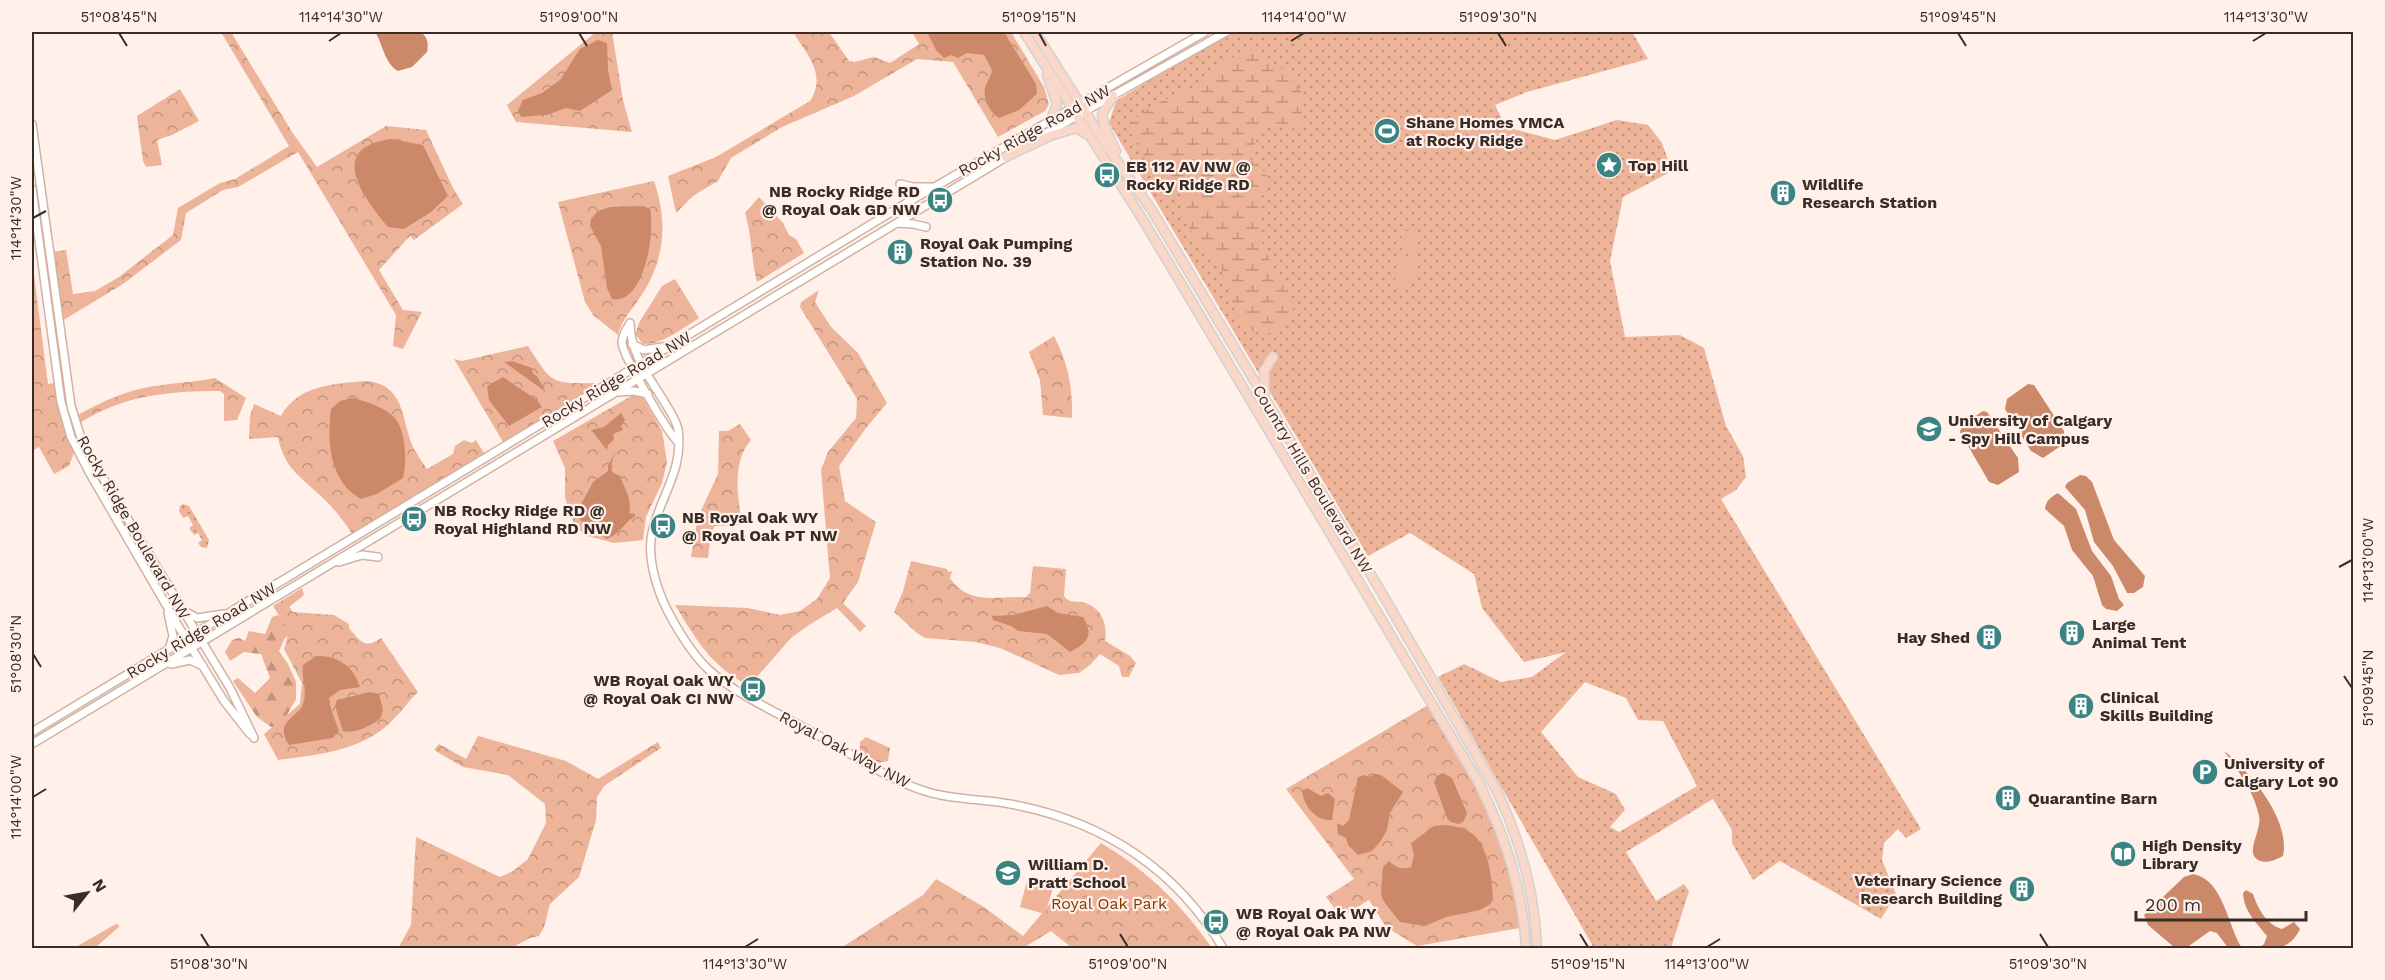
<svg xmlns="http://www.w3.org/2000/svg" width="2385" height="980" viewBox="0 0 2385 980" font-family="'Work Sans',sans-serif">
<style>
.grass{fill:url(#grass-dots);fill-rule:evenodd}
.forest{fill:url(#forest-firs)}
.wetland{fill:url(#wetland-marsh)}
.park{fill:url(#park-crowns)}
.pitch{fill:#edb49a}
.water{fill:#cb896a}
.lines{fill:none;stroke-linecap:round;stroke-linejoin:round}
.minor-casing{stroke:#d3b1a2;stroke-width:10}
.major-casing{stroke:#d3d1cf;stroke-width:11}
.minor{stroke:#fff;stroke-width:7}
.major{stroke:#f9d8c9;stroke-width:8}
.ticks{fill:none;stroke:#392c26;stroke-width:2}
.labels{text-anchor:middle;stroke-width:4.5;stroke-linejoin:round;paint-order:stroke}
.poi-label{font-size:16px;font-weight:bold;fill:#392c26;stroke:#fff0ea;text-anchor:start}
.street-label{font-size:16px;fill:#392c26;stroke:#fff0ea}
.park-label{font-size:16px;fill:#863703;stroke:#fff0ea}
.neatline{fill:none;stroke:#392c26;stroke-width:2}
.ticks-label{font-size:15px;text-anchor:middle;fill:#392c26}
</style>
<defs>
<pattern id="grass-dots" width="8" height="8" patternUnits="userSpaceOnUse" patternTransform="scale(1.5)"><rect width="8" height="8" fill="#edb49a"/><path d="M2 2h.1M6 6h.1" fill="none" stroke="#c1937d" stroke-width="1.8" stroke-linecap="round"/></pattern>
<pattern id="forest-firs" width="22" height="20" patternUnits="userSpaceOnUse" patternTransform="scale(1.5)"><rect width="22" height="20" fill="#edb49a"/><path d="M5 1l3.5 6h-7zM16 11l3.5 6h-7z" fill="#c1937d"/></pattern>
<pattern id="wetland-marsh" width="20" height="14" patternUnits="userSpaceOnUse" patternTransform="scale(1.5)"><rect width="20" height="14" fill="#edb49a"/><path d="M1 5h8M5 5V1M11 12h8M15 12V8" fill="none" stroke="#c1937d"/></pattern>
<pattern id="park-crowns" width="20" height="18" patternUnits="userSpaceOnUse" patternTransform="scale(1.5)"><rect width="20" height="18" fill="#edb49a"/><path d="M2 6a3 3 0 1 1 6 0M12 15a3 3 0 1 1 6 0" fill="none" stroke="#c1937d"/></pattern>
</defs>
<rect width="100%" height="100%" fill="#fff0ea"/>
<path class="grass" d="M1228 32H1632L1648 59 1527 92 1495 105 1506 127 1555 140 1617 120 1648 125 1662 143 1672 171 1623 197 1610 261 1625 337 1680 335 1704 348 1726 426 1743 456 1746 477 1736 490 1721 499 1921 829 1906 838 1898 829 1884 843 1882 860 1896 894 1881 919 1780 861 1753 880 1732 843V830L1713 799 1626 852 1656 901 1684 884 1689 891 1671 948H1594L1438 677 1464 664 1501 682 1532 677 1566 652 1524 662 1482 608 1474 574 1410 533 1368 556 1109 123 1116 101ZM1585 682 1626 698 1638 720 1663 721 1697 786 1619 832 1610 827 1625 810 1616 794 1578 777 1541 732Z
M183 504 189 506 209 540 207 548 201 547 198 543 202 540 198 533 194 535 189 528 193 525 188 516 183 518 179 511 180 506Z"/>
<path class="forest" d="M278 615 298 630 285 638 279 651 288 664 296 682V699L280 727 274 729 257 717 233 681 238 678 255 693 270 678 261 654 244 652 230 661 225 652 232 640 239 638 245 641 249 631 265 634 272 617Z"/>
<path class="wetland" d="M1251 50C1266 56 1297 77 1302 94 1304 103 1301 113 1301 123 1293 134 1285 125 1275 125 1261 125 1252 147 1250 158 1254 166 1265 169 1268 178 1271 191 1256 207 1258 223 1260 239 1268 258 1276 272 1283 285 1292 293 1293 309 1289 320 1283 328 1272 332 1239 344 1229 289 1221 268 1218 262 1210 256 1205 251 1198 243 1189 230 1185 220 1180 210 1184 190 1184 179L1160 177 1139 149 1130 131C1132 124 1133 119 1139 115 1154 102 1175 97 1193 87 1212 77 1228 53 1251 50Z"/>
<path class="park" d="M221 32H231L292 132 317 167 386 126 426 130 453 188 463 204 414 240 410 236 379 270 403 310 422 312 403 349 393 346 396 315 298 152 238 187 223 190 186 213 181 240 123 284 62 321 52 252 66 250 73 294 95 291 119 277 173 235 178 208 220 183 235 179 289 146Z
M596 32H612L623 100 632 132 516 122 507 105Z
M793 32H829L849 61 854 62 874 57 890 63 919 44 912 32H1011L1044 87 1049 104 1045 111 998 137 953 62 917 59 854 96 782 127 731 158 718 181 694 195 676 213 668 176 716 157 810 101C827 74 807 55 793 32Z
M180 89 199 121 172 135 157 140 162 165 146 167 143 161 137 116Z
M654 181C668 222 665 260 641 296 632 310 622 319 618 335L593 315 585 302 558 202Z
M759 197 783 223 789 235 796 239 804 253 757 282C751 259 752 236 745 213Z
M32 259 48 384 55 383 60 412 74 453 69 466 54 474 39 447 32 451Z
M675 279 699 318C683 328 662 345 643 344L635 334 640 321 662 286Z
M819 290 815 302 831 327 858 353 887 403 866 428 839 466 845 501 876 522 858 582 843 603 866 626 860 632 837 608 809 625 791 638 749 686C711 666 697 641 675 605L748 608 780 615 800 611 817 599 830 578 821 470 828 452 856 418 857 399 800 307 801 302Z
M1054 336C1068 363 1073 388 1072 418L1043 415 1040 380 1029 352Z
M528 346C551 382 550 384 594 383L596 387 503 442 454 359 462 361Z
M215 378 246 398 237 420 224 421V394L220 391C170 391 123 395 80 423L78 415C104 400 132 388 163 385 180 382 197 382 215 378Z
M367 381C406 385 401 421 414 449 418 456 423 463 427 469L453 454 455 446 464 440 472 443 476 440 484 453 352 534C345 522 335 510 325 500 304 479 284 470 278 437L249 439 250 416 254 404 281 416C299 384 334 384 367 381Z
M633 395 642 396 662 431 667 462 662 483 646 517 643 540 614 543 584 535 574 523 568 510 565 496V468L553 441Z
M740 424 751 440C731 463 738 497 742 525L715 526 711 532 708 558 691 557 698 517 718 474 719 431H728Z
M911 561 947 569 948 572 952 571 950 578C969 606 997 596 1026 597L1030 593 1033 566 1066 569 1064 596C1069 603 1074 601 1082 602 1101 606 1108 624 1105 641L1130 656 1136 663 1129 677H1122L1119 666 1100 654 1090 665 1079 673 1059 675 1000 648 976 642 925 638 917 633 894 612 903 591Z
M302 588 304 595 289 607 293 612 334 615 349 624V628C360 641 365 650 381 638L418 692C406 704 397 718 383 729 353 752 315 755 278 760L264 734 300 704 302 683 284 649 289 631 273 606Z
M1428 705C1448 738 1470 770 1486 805 1504 844 1514 885 1520 928L1417 946 1386 927 1369 900 1341 917 1326 897 1354 879 1286 789Z
M478 736 566 761 598 779 658 742 661 748 604 786 597 797 596 820 579 877 550 904 544 927 539 936 530 938 511 948H398L411 925 416 837 500 877 513 871 528 859 546 823 545 804 508 775 463 767 434 750 439 744 466 759Z
M866 737 890 748 888 761 878 763 860 752V742Z
M1101 843C1148 871 1181 904 1212 948H1072L1051 931 1023 948H841L923 895 936 879 984 907 1023 936Z
M116 924 120 926 95 948H74Z"/>
<path class="pitch" d="M1401 231H1415L1416 253 1404 254 1405 256 1415 255 1418 269 1409 282 1395 289 1392 287 1399 269V254L1402 253Z
M1096 852H1104L1128 870C1136 911 1079 917 1078 875Z
M1027 881 1053 888 1045 914 1020 907Z"/>
<path class="water" d="M375 32H420C427 36 429 43 427 52L412 67 398 71C384 63 383 44 375 32Z
M927 32H1004L1036 84 1037 94 1019 110 999 118C990 112 983 100 985 88 987 81 991 77 992 70L984 55 967 53 958 58 951 55 944 58 936 50Z
M598 40 607 43 608 70 612 90 580 111 566 108 547 115 521 117 518 110 523 100 542 93 560 80 580 49Z
M391 139 423 145 448 196 431 212 404 229 388 227C363 197 326 148 391 139Z
M643 206 650 209C655 232 645 305 612 299L607 288 601 246 590 226 591 219 598 211 610 207Z
M512 361 532 368 533 374 537 376 546 392 504 362Z
M503 377 537 400 542 407 509 426 489 400 487 386Z
M2028 384 2034 385 2064 431 2065 443 2043 458 2031 451 2005 409 2007 399Z
M353 398C367 402 385 407 395 418 406 431 407 462 403 478L377 494 361 499C329 481 327 442 331 409L340 401Z
M1983 411 1987 412 2018 458 2019 472 1998 485 1989 482 1960 432 1962 425Z
M621 413 625 420 621 426 623 430 613 434 614 439 608 445 607 450 591 430 604 427Z
M615 452 611 465 612 472 620 476C624 487 633 501 629 513L635 514V516C624 523 620 534 607 539L577 517 576 514 593 482 608 471V466Z
M2080 475 2086 476 2092 482 2114 540 2145 576 2143 587 2134 593H2127L2113 566 2094 542 2085 510 2065 487 2067 483Z
M2058 493 2076 509 2092 551 2111 576 2119 599 2124 605 2117 611 2106 609 2102 605 2093 576 2072 550 2064 526 2045 509C2046 500 2051 497 2058 493Z
M1047 606 1058 613 1083 617C1094 635 1088 643 1070 652L1047 634 1018 631 1011 626 993 620 992 616 1013 615Z
M316 656C337 655 354 666 360 687L340 690 329 698 331 709 339 731 332 738 289 745C273 721 298 718 303 704 308 690 301 679 303 665Z
M370 692 379 694 383 710 380 719C370 726 355 734 343 731L335 706 337 700Z
M2224 751C2251 772 2291 821 2283 856 2274 861 2261 866 2254 856 2249 847 2262 827 2259 816 2254 791 2238 771 2224 751Z
M1443 773 1452 778 1467 813 1464 821 1459 824 1451 822 1447 818 1434 782 1437 776Z
M1376 774 1381 775 1403 792 1390 813 1387 830 1380 842 1372 851 1358 855 1348 845 1346 838 1338 834 1337 823 1343 826 1349 820 1358 777 1365 775 1369 777Z
M1307 788 1321 796 1328 793 1335 799 1332 820C1316 821 1304 807 1302 791Z
M1445 825C1452 826 1461 827 1468 831 1489 842 1492 879 1493 900L1489 905 1480 910 1446 917 1425 926 1400 922C1378 893 1380 904 1383 867L1389 861C1397 868 1401 870 1411 867L1414 855 1411 843 1434 826Z
M2193 874C2224 880 2227 925 2242 948H2228L2217 933 2210 931 2186 948H2175L2148 925 2144 915 2184 877Z
M2246 890 2253 894C2258 909 2266 924 2282 929L2294 922 2300 929C2291 948 2278 949 2259 948L2264 944 2267 936C2256 922 2244 912 2243 893Z"/>
<g class="lines">
<defs>
<path id="minor" d="M32 124 71 406 82 441 97 468 230 688 254 738
M1025 145 1226 32
M900 184 913 187H931
M32 189 61 402 71 437 89 472 180 629 224 701 250 734
M897 223 913 224 926 227
M630 323C630 354 650 378 665 403 670 411 676 420 678 429 684 471 660 496 652 533 648 552 653 574 659 591 667 614 691 654 709 670 737 696 789 718 823 738 857 757 890 781 928 792 954 800 984 799 1010 804 1102 821 1175 868 1223 948
M629 325C625 331 622 336 622 343 623 356 667 431 677 441
M632 344 644 350 668 346
M619 392 634 391 648 394
M339 562 362 555 378 557
M184 611 197 618 224 614
M168 613 173 636 169 649
M171 664 190 660 203 666
M32 732 903 205 1205 32
M32 744 1008 156"/>
<path id="major" d="M1024 32 1143 220 1479 783C1505 836 1523 889 1526 948
M1035 32 1110 151 1151 209 1380 590 1497 791C1521 842 1535 892 1537 948
M1047 75 1057 104 1051 119
M1113 96 1102 114 1105 128 1116 151
M1006 157 1050 136 1076 128 1088 135
M1265 394 1264 371 1273 357"/>
</defs>
<use href="#minor" class="minor-casing"/>
<use href="#major" class="major-casing"/>
<use href="#minor" class="minor"/>
<use href="#major" class="major"/>
</g>
<path class="ticks" d="M119 33 127 46M579 33 587 46M1039 33 1046 46M1498 33 1506 46M1958 33 1966 46M329 41 341 33M1291 41 1304 33M2253 41 2266 33M33 218 46 211M2339 567 2352 560M33 654 41 667M2344 676 2352 688M33 797 46 789M201 934 209 947M1120 934 1128 947M1580 934 1588 947M2040 934 2048 947M745 947 758 939M1707 947 1720 939"/>
<defs>
<symbol id="stadium-disc" viewBox="-11 -11 22 22"><circle r="9.5" fill="#3b8484" stroke="#fff0ea"/><path d="M0-5a6.5 5 0 1 0 0 10a6.5 5 0 1 0 0-10ZM-3.5-1.8h7v3.6h-7Z" fill="#fff"/></symbol>
<symbol id="sight-disc" viewBox="-11 -11 22 22"><circle r="9.5" fill="#3b8484" stroke="#fff0ea"/><path d="M0-6L1.8-2.2L6-1.7L2.9 1.2L3.7 5.4L0 3.3L-3.7 5.4L-2.9 1.2L-6-1.7L-1.8-2.2Z" fill="#fff"/></symbol>
<symbol id="bus-disc" viewBox="-11 -11 22 22"><circle r="9.5" fill="#3b8484" stroke="#fff0ea"/><path d="M-5-6H5V4H4V6H2V4H-2V6H-4V4H-5ZM-3.5-4V0h7V-4ZM-3.5 1.2v1.5H-2V1.2ZM2 1.2v1.5H3.5V1.2Z" fill="#fff"/></symbol>
<symbol id="building-disc" viewBox="-11 -11 22 22"><circle r="9.5" fill="#3b8484" stroke="#fff0ea"/><path d="M-4-6H4V6H1V3H-1V6H-4ZM-2.5-4.3h1.7v1.8h-1.7ZM.8-4.3h1.7v1.8H.8ZM-2.5-1h1.7V.8h-1.7ZM.8-1h1.7V.8H.8Z" fill="#fff"/></symbol>
<symbol id="university-disc" viewBox="-11 -11 22 22"><circle r="9.5" fill="#3b8484" stroke="#fff0ea"/><path d="M0-5L7-2L0 1L-7-2ZM-4 1L0 2.5L4 1V4Q0 6-4 4Z" fill="#fff"/></symbol>
<symbol id="parking-disc" viewBox="-11 -11 22 22"><circle r="9.5" fill="#3b8484" stroke="#fff0ea"/><path d="M-3.5-5.5H1a3.5 3.5 0 0 1 0 7H-1V5.5H-3.5ZM-1-3.4V-.6H.8a1.4 1.4 0 0 0 0-2.8Z" fill="#fff"/></symbol>
<symbol id="library-disc" viewBox="-11 -11 22 22"><circle r="9.5" fill="#3b8484" stroke="#fff0ea"/><path d="M-6-4Q-3-5.5-.7-3.5V5Q-3 3-6 4ZM6-4Q3-5.5 .7-3.5V5Q3 3 6 4Z" fill="#fff"/></symbol>
<symbol id="school-disc" viewBox="-11 -11 22 22"><circle r="9.5" fill="#3b8484" stroke="#fff0ea"/><path d="M0-5L7-2L0 1L-7-2ZM-4 1L0 2.5L4 1V4Q0 6-4 4Z" fill="#fff"/></symbol>
</defs>
<g fill-rule="evenodd">
<use href="#stadium-disc" x="1372" y="116" width="30" height="30"/>
<use href="#sight-disc" x="1594" y="150" width="30" height="30"/>
<use href="#bus-disc" x="1092" y="160" width="30" height="30"/>
<use href="#building-disc" x="1768" y="178" width="30" height="30"/>
<use href="#bus-disc" x="925" y="185" width="30" height="30"/>
<use href="#building-disc" x="885" y="237" width="30" height="30"/>
<use href="#university-disc" x="1914" y="414" width="30" height="30"/>
<use href="#bus-disc" x="399" y="504" width="30" height="30"/>
<use href="#bus-disc" x="648" y="511" width="30" height="30"/>
<use href="#building-disc" x="2057" y="618" width="30" height="30"/>
<use href="#building-disc" x="1974" y="622" width="30" height="30"/>
<use href="#bus-disc" x="738" y="674" width="30" height="30"/>
<use href="#building-disc" x="2066" y="691" width="30" height="30"/>
<use href="#parking-disc" x="2190" y="757" width="30" height="30"/>
<use href="#building-disc" x="1993" y="783" width="30" height="30"/>
<use href="#library-disc" x="2108" y="839" width="30" height="30"/>
<use href="#school-disc" x="993" y="858" width="30" height="30"/>
<use href="#building-disc" x="2007" y="874" width="30" height="30"/>
<use href="#bus-disc" x="1201" y="907" width="30" height="30"/>
</g>
<g class="labels">
<g class="poi-label">
<text x="1406" y="128">Shane Homes YMCA<tspan x="1406" dy="18">at Rocky Ridge</tspan></text>
<text x="1628" y="171">Top Hill</text>
<text x="1126" y="172">EB 112 AV NW @<tspan x="1126" dy="18">Rocky Ridge RD</tspan></text>
<text x="1802" y="190">Wildlife<tspan x="1802" dy="18">Research Station</tspan></text>
<text x="920" y="197" text-anchor="end">NB Rocky Ridge RD<tspan x="920" dy="18">@ Royal Oak GD NW</tspan></text>
<text x="920" y="249">Royal Oak Pumping<tspan x="920" dy="18">Station No. 39</tspan></text>
<text x="1948" y="426">University of Calgary<tspan x="1948" dy="18">- Spy Hill Campus</tspan></text>
<text x="434" y="516">NB Rocky Ridge RD @<tspan x="434" dy="18">Royal Highland RD NW</tspan></text>
<text x="682" y="523">NB Royal Oak WY<tspan x="682" dy="18">@ Royal Oak PT NW</tspan></text>
<text x="2092" y="630">Large<tspan x="2092" dy="18">Animal Tent</tspan></text>
<text x="1970" y="643" text-anchor="end">Hay Shed</text>
<text x="734" y="686" text-anchor="end">WB Royal Oak WY<tspan x="734" dy="18">@ Royal Oak CI NW</tspan></text>
<text x="2100" y="703">Clinical<tspan x="2100" dy="18">Skills Building</tspan></text>
<text x="2224" y="769">University of<tspan x="2224" dy="18">Calgary Lot 90</tspan></text>
<text x="2028" y="804">Quarantine Barn</text>
<text x="2142" y="851">High Density<tspan x="2142" dy="18">Library</tspan></text>
<text x="1028" y="870">William D.<tspan x="1028" dy="18">Pratt School</tspan></text>
<text x="2002" y="886" text-anchor="end">Veterinary Science<tspan x="2002" dy="18">Research Building</tspan></text>
<text x="1236" y="919">WB Royal Oak WY<tspan x="1236" dy="18">@ Royal Oak PA NW</tspan></text>
</g>
<g class="street-label">
<text transform="translate(1034 130) rotate(-29)" y="6">Rocky Ridge Road NW</text>
<text transform="translate(616 379) rotate(-31)" y="6">Rocky Ridge Road NW</text>
<text transform="translate(1313 479) rotate(59)" y="6">Country Hills Boulevard NW</text>
<text transform="translate(134 527) rotate(60)" y="6">Rocky Ridge Boulevard NW</text>
<text transform="translate(201 630) rotate(-31)" y="6">Rocky Ridge Road NW</text>
<text transform="translate(845 749) rotate(28)" y="6">Royal Oak Way NW</text>
</g>
<g class="park-label">
<text x="1109" y="909">Royal Oak Park</text>
</g>
</g>
<rect width="2385" height="980" fill="none" stroke="#fff0ea" stroke-width="66"/>
<g transform="translate(87 893) rotate(59)" stroke="#fff0ea" stroke-width="4.5" paint-order="stroke">
<path d="M0-4.5L10 22L0 15L-10 22Z" fill="#392c26"/>
<text y="-9" font-size="16" font-weight="bold" text-anchor="middle" fill="#392c26">N</text>
</g>
<path d="M2136 911v9h170v-9" fill="none" stroke="#392c26" stroke-width="3"/>
<text x="2145" y="911" font-size="18" fill="#392c26" stroke="#fff0ea" stroke-width="4.5" paint-order="stroke">200 m</text>
<rect x="33" y="33" width="2319" height="914" class="neatline"/>
<g class="ticks-label">
<text x="119" y="22">51°08'45"N</text>
<text x="341" y="22">114°14'30"W</text>
<text x="579" y="22">51°09'00"N</text>
<text x="1039" y="22">51°09'15"N</text>
<text x="1304" y="22">114°14'00"W</text>
<text x="1498" y="22">51°09'30"N</text>
<text x="1958" y="22">51°09'45"N</text>
<text x="2266" y="22">114°13'30"W</text>
<text transform="translate(16 218) rotate(-90)" y="5">114°14'30"W</text>
<text transform="translate(2368 560) rotate(-90)" y="5">114°13'00"W</text>
<text transform="translate(16 654) rotate(-90)" y="5">51°08'30"N</text>
<text transform="translate(2368 688) rotate(-90)" y="5">51°09'45"N</text>
<text transform="translate(16 797) rotate(-90)" y="5">114°14'00"W</text>
<text x="209" y="969">51°08'30"N</text>
<text x="745" y="969">114°13'30"W</text>
<text x="1128" y="969">51°09'00"N</text>
<text x="1588" y="969">51°09'15"N</text>
<text x="1707" y="969">114°13'00"W</text>
<text x="2048" y="969">51°09'30"N</text>
</g>
</svg>
